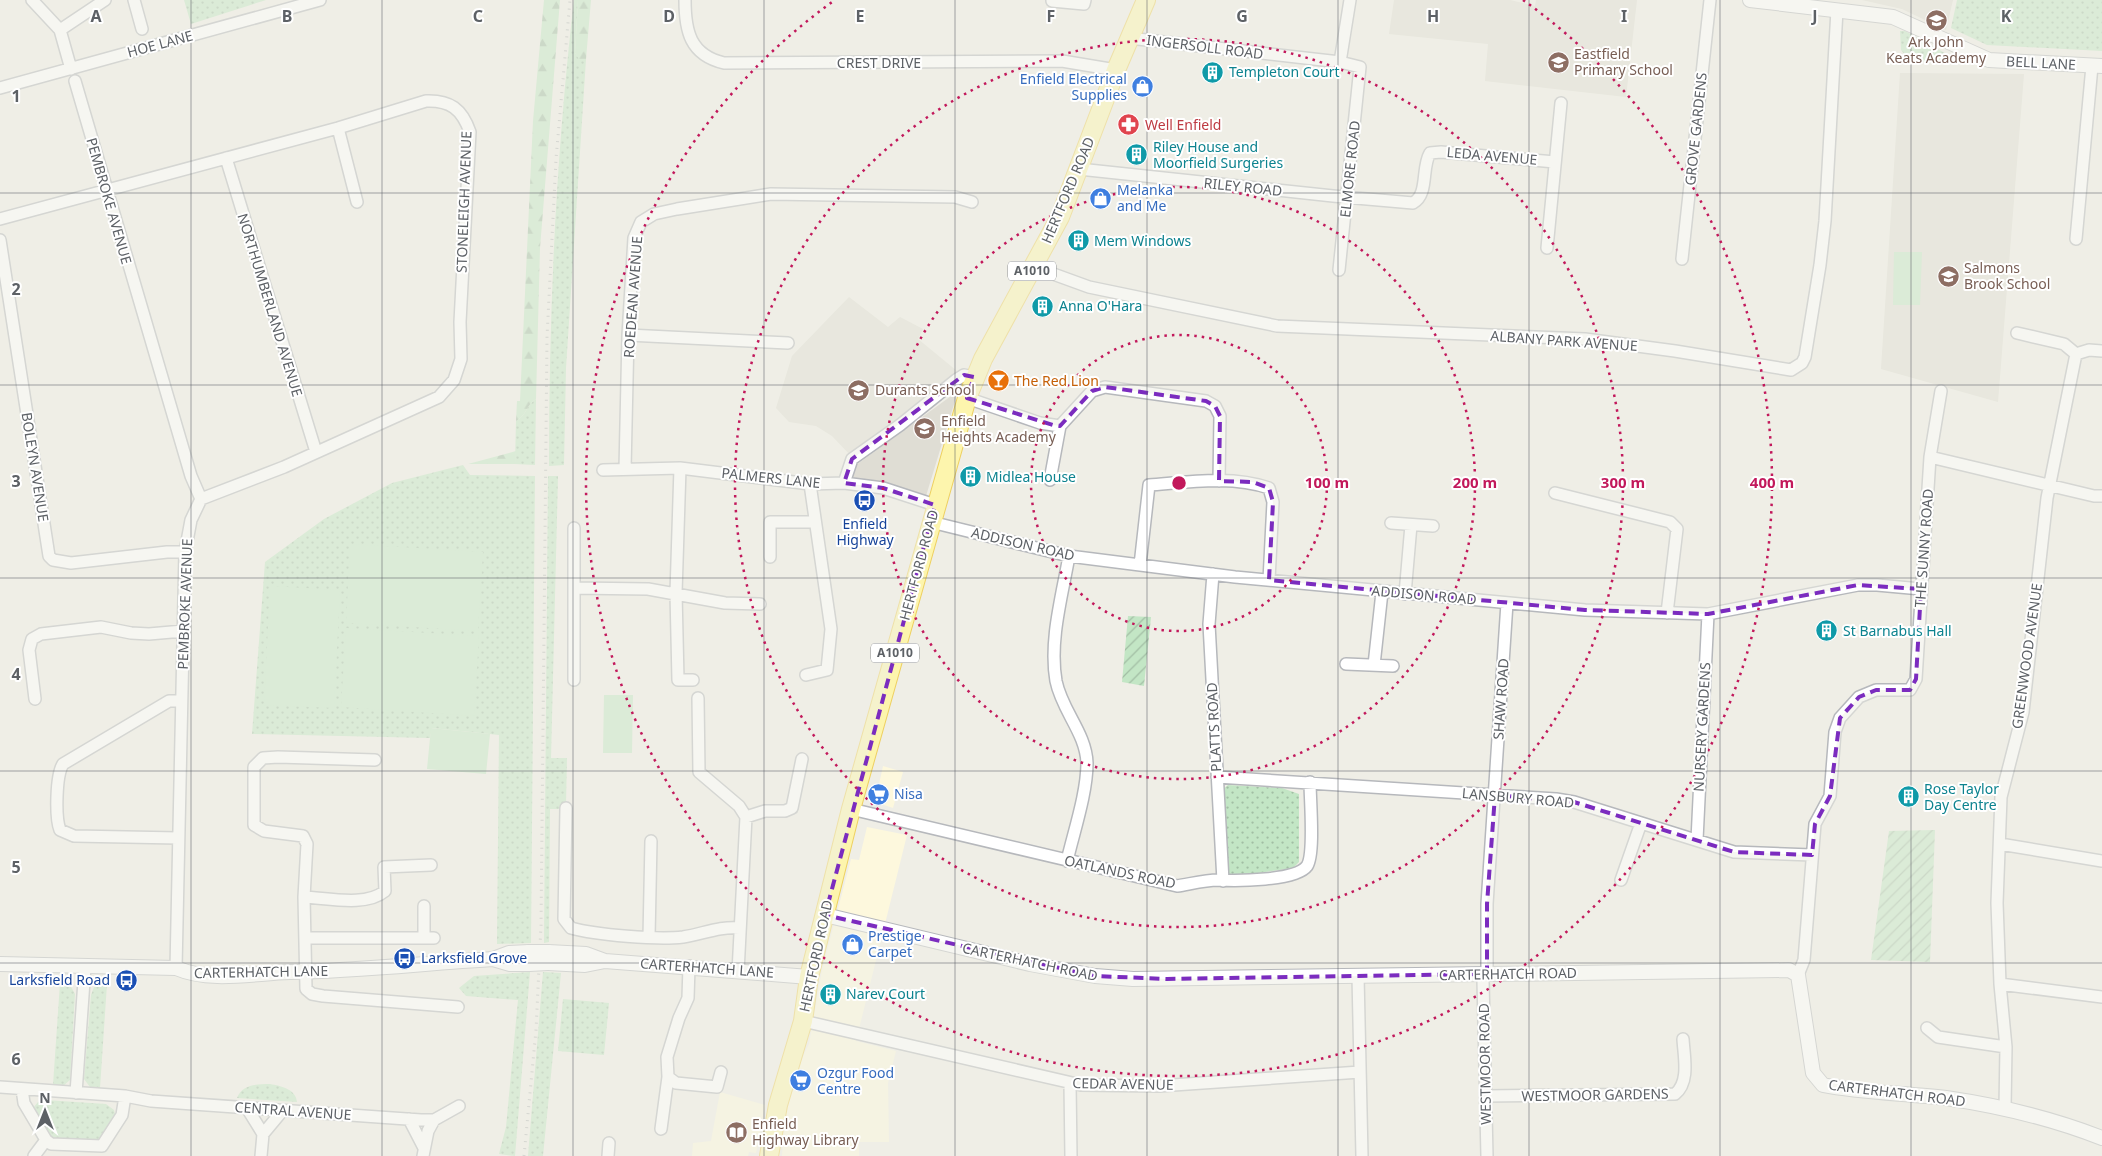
<svg xmlns="http://www.w3.org/2000/svg" width="2102" height="1156" viewBox="0 0 2102 1156" font-family="'Noto Sans',sans-serif">
<style>
.commercial{fill:#fdf8dd}
.education{fill:#dfddd4}
.grass{fill:url(#grass-dots)}
.forest{fill:url(#forest-firs)}
.garden{fill:url(#garden-furrows)}
.pitch{fill:#c3e6c5}
.lines{fill:none;stroke-linecap:round;stroke-linejoin:round}
.minor-casing{stroke:#b6b8bc;stroke-width:14}
.tertiary-casing{stroke:#b6b8bc;stroke-width:16}
.primary-casing{stroke:#eed060;stroke-width:20}
.minor{stroke:#fff;stroke-width:11}
.tertiary{stroke:#fff;stroke-width:14}
.primary{stroke:#fdf5ad;stroke-width:18}
.rail{stroke:#b6b7b7;stroke-width:3;stroke-dasharray:1 6;stroke-linecap:butt}
.tertiary-bridge-casing{stroke:#b6b8bc;stroke-width:16;stroke-linecap:butt}
.tertiary-bridge{stroke:#fff;stroke-width:14}
.marked{fill:none;stroke:#7b2cbf;stroke-width:4;stroke-dasharray:10 6;stroke-linejoin:round}
.grid{fill:none;stroke:#5d6166;stroke-width:1;stroke-opacity:0.55}
.ring{fill:none;stroke:#c2185b;stroke-width:2.5;stroke-dasharray:2.5 5}
.labels{text-anchor:middle;stroke-width:4;stroke-linejoin:round;paint-order:stroke}
.shield{fill:#fff;stroke:#8e9094;stroke-width:1}
.shield-label{font-size:12px;font-weight:bold;fill:#5d6166}
.education-label{font-size:14px;fill:#785e54;stroke:#fff;text-anchor:start}
.street-label{font-size:14px;fill:#5d6166;stroke:#fff}
.culture-label{font-size:14px;fill:#0d838f;stroke:#fff;text-anchor:start}
.shop-label{font-size:14px;fill:#366cbe;stroke:#fff;text-anchor:start}
.health-label{font-size:14px;fill:#be3a42;stroke:#fff;text-anchor:start}
.food-label{font-size:14px;fill:#c56008;stroke:#fff;text-anchor:start}
.transit-label{font-size:14px;fill:#164399;stroke:#fff}
.grid-label{font-size:16px;text-anchor:middle;font-weight:bold;fill:#5d6166;stroke:#fff;stroke-width:4;stroke-linejoin:round;paint-order:stroke}
.centre{fill:#c2185b;stroke:#fff;stroke-width:2.5}
.ring-label{font-size:15px;text-anchor:middle;font-weight:bold;fill:#c2185b;stroke:#fff;stroke-width:4;stroke-linejoin:round;paint-order:stroke}
</style>
<defs>
<pattern id="grass-dots" width="8" height="8" patternUnits="userSpaceOnUse" patternTransform="scale(1.25)"><rect width="8" height="8" fill="#c3e6c5"/><path d="M2 2h.1M6 6h.1" fill="none" stroke="#a2bea4" stroke-width="1.8" stroke-linecap="round"/></pattern>
<pattern id="forest-firs" width="22" height="20" patternUnits="userSpaceOnUse" patternTransform="scale(1.25)"><rect width="22" height="20" fill="#c3e6c5"/><path d="M5 1l3.5 6h-7zM16 11l3.5 6h-7z" fill="#a2bea4"/></pattern>
<pattern id="garden-furrows" width="10" height="10" patternUnits="userSpaceOnUse" patternTransform="scale(1.25)"><rect width="10" height="10" fill="#c3e6c5"/><path d="M-1 1l2-2M0 10L10 0M9 11l2-2" fill="none" stroke="#a2bea4"/></pattern>
</defs>
<rect width="100%" height="100%" fill="#efeee6"/>
<path class="commercial" d="M883 766 903 772 893 808 875 802Z
M867 827 907 835 856 1041 896 1051 888 1083 889 1142H859V1156H782L785 1111 798 1066 809 1044 822 970 851 859 859 860Z
M720 1092 765 1105 756 1153 749 1152 748 1156H692L693 1143 711 1141Z"/>
<path class="education" d="M1394 0H1510L1535 6 1536 0H1637L1626 97 1485 81 1488 44 1389 34Z
M1862 0H1953L1946 30 1902 9Z
M1900 73 2024 74 1998 402 1881 369Z
M849 297 888 327 900 317 923 329 918 339 957 371 854 459 832 436 816 426 789 422 776 408 792 356Z
M958 391 926 496 851 477 852 468Z"/>
<path class="grass" d="M184 0H266L191 24Z
M574 0H578L575 53 579 58 586 59 566 368 564 465 549 466C549 310 556 154 574 0Z
M1957 0H2102V51L1987 45 1951 28Z
M1900 31H1905L1952 57 1951 61 1922 62 1908 59 1901 50Z
M536 399 535 465 515 464 516 421C526 416 527 404 536 399Z
M463 465 470 475 535 476 531 943 497 944 499 735 432 728 430 738 252 734 265 562 324 519 392 483Z
M548 476H558L551 758H567L566 804H562V809H550L549 942 544 943Z
M1228 785 1282 788 1299 794V862L1293 868 1231 877 1225 874 1221 791Z
M530 972 515 1156 499 1154 506 1127 518 1000 466 996 459 988 474 976Z
M543 972 561 973 543 1156H528Z
M60 983 70 985 75 994 70 1080 63 1086 53 1085Z
M99 984H107L100 1088 90 1087 84 1079 91 995 94 987Z
M563 999 609 1003 604 1055 558 1051Z
M270 1084C281 1086 296 1089 297 1102L237 1098C242 1084 258 1084 270 1084Z
M45 1100 106 1104 114 1110 116 1118 99 1141 51 1140 33 1108 38 1102Z"/>
<path class="forest" d="M544 0H560L540 248 536 399C527 404 526 416 516 421L517 401H520L533 121Z
M578 0H591L586 59H579L575 53Z
M516 451 515 464H468Z"/>
<path class="garden" d="M1128 616 1151 617 1144 686 1122 682Z
M1935 830 1930 962 1871 960 1889 831Z"/>
<path class="pitch" d="M1894 252H1922L1920 305H1893Z
M350 544 483 552 478 631 346 623Z
M270 586 340 590 334 708 264 705Z
M346 628 479 636 474 716 341 707Z
M604 695H633L632 753H603Z
M431 728 490 734 486 774 427 769Z"/>
<g class="lines">
<defs>
<path id="minor" d="M32 0 60 30 71 69
M134 0 142 29
M685 0C685 31 690 55 724 63L1062 61 1116 70
M1052 1 1084 4 1085 0
M60 30 105 0
M1129 38 1340 62 1360 67 1339 270
M1340 62 1350 0
M75 81 191 476 201 499
M0 88 320 0
M338 128 357 202
M226 158 316 452
M1079 169 1333 196 1413 203C1429 194 1421 168 1430 153L1441 152 1555 162
M0 219 338 128 426 101C450 100 462 109 470 132L460 322 461 359 454 380 439 397 284 467 201 499 191 520 185 552 176 968
M2076 239 2092 66
M0 240 49 556 53 560 71 563 167 552H185
M1547 248 1561 103
M1682 259 1710 0
M1034 267 1089 287 1277 326 1585 339 1675 351 1791 370 1802 363 1805 357 1820 265 1825 221 1837 10
M2017 333 2064 344 2076 354 2089 350 2102 351
M628 335 788 343
M967 398 1040 423 1060 426
M1930 457 2094 496H2102
M680 468 676 593 678 680H693
M625 469 628 335 634 238 641 222 654 214 677 209 771 194 955 197 972 202
M603 470 680 468 810 484 844 483 883 488 935 505
M1050 480 1060 426 1092 391 1105 387 1206 401 1215 406 1220 416 1219 481
M844 483 852 459 900 425 956 380 964 375 974 377
M1555 493 1670 522 1677 529 1667 613
M931 522 1069 556 1235 577 1585 610 1708 614 1858 585H1877L1921 589
M1391 523 1433 526
M770 557V522H815
M1140 565 1149 485C1188 482 1232 475 1269 488L1273 502 1269 580
M1213 574 1209 624 1223 881
M574 588 648 589 725 603 760 604
M1405 594 1411 525
M1346 664 1393 666
M1374 665 1382 592
M806 675 827 670 831 629 810 484
M574 680V528
M698 698 699 772 739 806 746 817 738 972
M35 699 29 650 32 639 41 634 101 627 131 633 149 634 183 631
M375 760 278 757 263 758 254 767V825L264 831 303 836 307 844 304 897 306 989 312 994 323 996 458 1007
M1217 777 1556 799 1574 802 1734 852 1812 855
M566 808 564 919 571 928C596 935 658 940 683 937 703 934 719 926 740 928
M851 809 1177 886C1190 884 1205 880 1218 880 1236 881 1296 881 1307 866 1315 854 1310 800 1310 782
M746 817 765 811H785L792 808 802 759
M178 838 74 836 60 830C55 817 56 775 63 764L169 701H181
M1697 840 1708 614
M2000 844 2102 861
M1067 861C1074 831 1087 793 1087 763 1086 733 1062 711 1056 681 1049 641 1062 596 1069 556
M1621 880 1641 823
M304 897C328 898 366 907 385 891L384 867 431 865
M424 906V938
M649 937 651 841
M305 938H434
M689 966 688 998 679 1018 667 1057 668 1077 676 1083 717 1087 721 1072
M1798 975 1804 960 1815 824 1830 796 1835 732 1840 718 1859 697 1876 690H1910L1916 679 1930 457 1941 391
M1358 976 1362 1156
M2000 984 2102 997
M803 1021 1081 1085 1159 1086 1360 1072
M1927 1028 1938 1037 2006 1047
M1070 1084 1071 1156
M0 1087 125 1096 151 1101 421 1120H434L459 1106
M22 1089 24 1103 46 1140 51 1144 102 1146 122 1115 125 1096
M76 1093 85 967
M1486 1096 1675 1094C1690 1082 1684 1057 1683 1039
M247 1108 263 1134
M2005 1108 2006 1047 2000 984 1997 903 2001 797 2023 712 2047 498 2076 354
M409 1119 424 1148
M661 1129 668 1077
M34 1156 46 1140
M261 1156 263 1134 283 1110
M423 1156 428 1131 434 1120
M608 1156 609 1143
M1487 1156 1483 980 1487 974V904L1507 603"/>
<path id="tertiary" d="M1750 0 1893 17 1989 60 2102 66
M825 915 1030 964 1095 976 1133 979 1789 970 1798 975 1813 1073 1823 1085C1863 1093 1905 1093 1946 1098 2000 1106 2051 1118 2102 1138
M548 952 586 954 605 961 809 977
M493 959 510 964H529
M548 963 585 965 605 961
M0 964 176 968C211 983 254 973 290 972 358 971 425 963 493 959L509 953 529 952"/>
<path id="primary" d="M769 1156 778 1105 803 1021 809 977 851 809 967 398 983 359 1060 217 1116 70 1146 0"/>
</defs>
<use href="#minor" class="minor-casing"/>
<use href="#tertiary" class="tertiary-casing"/>
<use href="#primary" class="primary-casing"/>
<use href="#minor" class="minor"/>
<use href="#tertiary" class="tertiary"/>
<use href="#primary" class="primary"/>
<path class="rail" d="M524 1156 536 1030 541 925 547 337 556 159 570 0"/>
<defs>
<path id="tertiary-bridge" d="M529 952H548
M529 964 548 963"/>
</defs>
<use href="#tertiary-bridge" class="tertiary-bridge-casing"/>
<use href="#tertiary-bridge" class="tertiary-bridge"/>
</g>
<path d="M0 0H2102V1156H0ZM964 375 974 377 967 398 1053 425 1060 426 1092 391 1105 387 1206 401 1215 406 1220 416 1219 481 1253 482 1269 488 1273 502 1269 580 1585 610 1708 614 1858 585 1921 589 1916 679 1910 690H1876L1859 697 1840 718 1830 796 1815 824 1812 855 1734 852 1574 802 1495 795 1487 904V974L1167 979 1095 976 825 915 935 505 883 488 844 483 852 459Z" fill="#efeee6" fill-opacity=".55" fill-rule="evenodd"/>
<path class="marked" d="M964 375 974 377 967 398 1053 425 1060 426 1092 391 1105 387 1206 401 1215 406 1220 416 1219 481 1253 482 1269 488 1273 502 1269 580 1585 610 1708 614 1858 585 1921 589 1916 679 1910 690H1876L1859 697 1840 718 1830 796 1815 824 1812 855 1734 852 1574 802 1495 795 1487 904V974L1167 979 1095 976 825 915 935 505 883 488 844 483 852 459Z"/>
<path class="grid" d="M191 0V1156M382 0V1156M573 0V1156M764 0V1156M955 0V1156M1147 0V1156M1338 0V1156M1529 0V1156M1720 0V1156M1911 0V1156M0 193H2102M0 385H2102M0 578H2102M0 771H2102M0 963H2102"/>
<g class="ring">
<circle cx="1179" cy="483" r="148"/>
<circle cx="1179" cy="483" r="296"/>
<circle cx="1179" cy="483" r="444"/>
<path d="M1523 0A593 593 0 1 1 835 0"/>
</g>
<defs>
<symbol id="school-disc" viewBox="-11 -11 22 22"><circle r="9.5" fill="#8d6e63" stroke="#fff"/><path d="M0-5L7-2L0 1L-7-2ZM-4 1L0 2.5L4 1V4Q0 6-4 4Z" fill="#fff"/></symbol>
<symbol id="building-disc" viewBox="-11 -11 22 22"><circle r="9.5" fill="#0f9aa8" stroke="#fff"/><path d="M-4-6H4V6H1V3H-1V6H-4ZM-2.5-4.3h1.7v1.8h-1.7ZM.8-4.3h1.7v1.8H.8ZM-2.5-1h1.7V.8h-1.7ZM.8-1h1.7V.8H.8Z" fill="#fff"/></symbol>
<symbol id="shop-disc" viewBox="-11 -11 22 22"><circle r="9.5" fill="#3f7fe0" stroke="#fff"/><path d="M-5-2.5h2.3a2.7 3.5 0 0 1 5.4 0H5L5.5 6h-11ZM-1.5-2.5h3a1.5 2.3 0 0 0-3 0Z" fill="#fff"/></symbol>
<symbol id="pharmacy-disc" viewBox="-11 -11 22 22"><circle r="9.5" fill="#e0444e" stroke="#fff"/><path d="M-2-6h4v4h4v4h-4v4h-4v-4h-4v-4h4Z" fill="#fff"/></symbol>
<symbol id="bar-disc" viewBox="-11 -11 22 22"><circle r="9.5" fill="#e8710a" stroke="#fff"/><path d="M-6-5H6L.8 .8V4.5H3.5V6h-7V4.5H-.8V.8Z" fill="#fff"/></symbol>
<symbol id="bus-disc" viewBox="-11 -11 22 22"><circle r="9.5" fill="#1a4fb4" stroke="#fff"/><path d="M-5-6H5V4H4V6H2V4H-2V6H-4V4H-5ZM-3.5-4V0h7V-4ZM-3.5 1.2v1.5H-2V1.2ZM2 1.2v1.5H3.5V1.2Z" fill="#fff"/></symbol>
<symbol id="supermarket-disc" viewBox="-11 -11 22 22"><circle r="9.5" fill="#3f7fe0" stroke="#fff"/><path d="M-6-5.5h2.5l.6 2H6L4.5 2H-2.5L-4.4-4H-6ZM-1.5 3.2a1.3 1.3 0 1 0 .1 0ZM3 3.2a1.3 1.3 0 1 0 .1 0Z" fill="#fff"/></symbol>
<symbol id="library-disc" viewBox="-11 -11 22 22"><circle r="9.5" fill="#8d6e63" stroke="#fff"/><path d="M-6-4Q-3-5.5-.7-3.5V5Q-3 3-6 4ZM6-4Q3-5.5 .7-3.5V5Q3 3 6 4Z" fill="#fff"/></symbol>
</defs>
<g fill-rule="evenodd">
<use href="#school-disc" x="1924" y="8" width="25" height="25"/>
<use href="#school-disc" x="1546" y="50" width="25" height="25"/>
<use href="#building-disc" x="1200" y="60" width="25" height="25"/>
<use href="#shop-disc" x="1130" y="74" width="25" height="25"/>
<use href="#pharmacy-disc" x="1116" y="112" width="25" height="25"/>
<use href="#building-disc" x="1124" y="142" width="25" height="25"/>
<use href="#shop-disc" x="1088" y="186" width="25" height="25"/>
<use href="#building-disc" x="1066" y="228" width="25" height="25"/>
<use href="#school-disc" x="1936" y="264" width="25" height="25"/>
<use href="#building-disc" x="1030" y="294" width="25" height="25"/>
<use href="#bar-disc" x="986" y="368" width="25" height="25"/>
<use href="#school-disc" x="846" y="378" width="25" height="25"/>
<use href="#school-disc" x="912" y="416" width="25" height="25"/>
<use href="#building-disc" x="958" y="464" width="25" height="25"/>
<use href="#bus-disc" x="852" y="488" width="25" height="25"/>
<use href="#building-disc" x="1814" y="618" width="25" height="25"/>
<use href="#supermarket-disc" x="866" y="782" width="25" height="25"/>
<use href="#building-disc" x="1896" y="784" width="25" height="25"/>
<use href="#shop-disc" x="840" y="932" width="25" height="25"/>
<use href="#bus-disc" x="392" y="946" width="25" height="25"/>
<use href="#bus-disc" x="114" y="968" width="25" height="25"/>
<use href="#building-disc" x="818" y="982" width="25" height="25"/>
<use href="#supermarket-disc" x="788" y="1068" width="25" height="25"/>
<use href="#library-disc" x="724" y="1120" width="25" height="25"/>
</g>
<g class="labels">
<g class="shield">
<rect x="1008" y="261.5" width="48" height="19" rx="4"/>
<rect x="871" y="643.5" width="48" height="19" rx="4"/>
</g>
<g class="shield-label">
<text x="1032" y="275">A1010</text>
<text x="895" y="657">A1010</text>
</g>
<g class="education-label">
<text x="1936" y="47" text-anchor="middle">Ark John<tspan x="1936" dy="16">Keats Academy</tspan></text>
<text x="1574" y="59">Eastfield<tspan x="1574" dy="16">Primary School</tspan></text>
<text x="1964" y="273">Salmons<tspan x="1964" dy="16">Brook School</tspan></text>
<text x="875" y="395">Durants School</text>
<text x="941" y="426">Enfield<tspan x="941" dy="16">Heights Academy</tspan></text>
<text x="752" y="1129">Enfield<tspan x="752" dy="16">Highway Library</tspan></text>
</g>
<g class="street-label">
<text transform="translate(160 44) rotate(-15)" y="5">HOE LANE</text>
<text transform="translate(1205 47) rotate(7)" y="5">INGERSOLL ROAD</text>
<text x="879" y="68">CREST DRIVE</text>
<text transform="translate(2041 63) rotate(3)" y="5">BELL LANE</text>
<text transform="translate(1696 129) rotate(-84)" y="5">GROVE GARDENS</text>
<text transform="translate(1492 156) rotate(5)" y="5">LEDA AVENUE</text>
<text transform="translate(1350 169) rotate(-84)" y="5">ELMORE ROAD</text>
<text transform="translate(1243 187) rotate(6)" y="5">RILEY ROAD</text>
<text transform="translate(1068 190) rotate(-67)" y="5">HERTFORD ROAD</text>
<text transform="translate(109 201) rotate(74)" y="5">PEMBROKE AVENUE</text>
<text transform="translate(464 202) rotate(-88)" y="5">STONELEIGH AVENUE</text>
<text transform="translate(633 297) rotate(-86)" y="5">ROEDEAN AVENUE</text>
<text transform="translate(270 305) rotate(73)" y="5">NORTHUMBERLAND AVENUE</text>
<text transform="translate(1564 341) rotate(4)" y="5">ALBANY PARK AVENUE</text>
<text transform="translate(35 467) rotate(81)" y="5">BOLEYN AVENUE</text>
<text transform="translate(771 478) rotate(6)" y="5">PALMERS LANE</text>
<text transform="translate(1023 544) rotate(13)" y="5">ADDISON ROAD</text>
<text transform="translate(1924 548) rotate(-86)" y="5">THE SUNNY ROAD</text>
<text transform="translate(919 565) rotate(-75)" y="5">HERTFORD ROAD</text>
<text transform="translate(1424 595) rotate(5)" y="5">ADDISON ROAD</text>
<text transform="translate(185 604) rotate(-88)" y="5">PEMBROKE AVENUE</text>
<text transform="translate(2027 656) rotate(-82)" y="5">GREENWOOD AVENUE</text>
<text transform="translate(1501 699) rotate(-86)" y="5">SHAW ROAD</text>
<text transform="translate(1214 727) rotate(-93)" y="5">PLATTS ROAD</text>
<text transform="translate(1702 727) rotate(-87)" y="5">NURSERY GARDENS</text>
<text transform="translate(1518 798) rotate(5)" y="5">LANSBURY ROAD</text>
<text transform="translate(1120 872) rotate(12)" y="5">OATLANDS ROAD</text>
<text transform="translate(816 956) rotate(-78)" y="5">HERTFORD ROAD</text>
<text transform="translate(1030 962) rotate(12)" y="5">CARTERHATCH ROAD</text>
<text transform="translate(707 968) rotate(4)" y="5">CARTERHATCH LANE</text>
<text transform="translate(261 972) rotate(-1)" y="5">CARTERHATCH LANE</text>
<text transform="translate(1508 974) rotate(-1)" y="5">CARTERHATCH ROAD</text>
<text transform="translate(1485 1064) rotate(-91)" y="5">WESTMOOR ROAD</text>
<text transform="translate(1123 1084) rotate(1)" y="5">CEDAR AVENUE</text>
<text transform="translate(1897 1093) rotate(7)" y="5">CARTERHATCH ROAD</text>
<text transform="translate(1595 1095) rotate(-1)" y="5">WESTMOOR GARDENS</text>
<text transform="translate(293 1111) rotate(4)" y="5">CENTRAL AVENUE</text>
</g>
<g class="culture-label">
<text x="1229" y="77">Templeton Court</text>
<text x="1153" y="152">Riley House and<tspan x="1153" dy="16">Moorfield Surgeries</tspan></text>
<text x="1094" y="246">Mem Windows</text>
<text x="1059" y="311">Anna O'Hara</text>
<text x="986" y="482">Midlea House</text>
<text x="1843" y="636">St Barnabus Hall</text>
<text x="1924" y="794">Rose Taylor<tspan x="1924" dy="16">Day Centre</tspan></text>
<text x="846" y="999">Narev Court</text>
</g>
<g class="shop-label">
<text x="1127" y="84" text-anchor="end">Enfield Electrical<tspan x="1127" dy="16">Supplies</tspan></text>
<text x="1117" y="195">Melanka<tspan x="1117" dy="16">and Me</tspan></text>
<text x="894" y="799">Nisa</text>
<text x="868" y="941">Prestige<tspan x="868" dy="16">Carpet</tspan></text>
<text x="817" y="1078">Ozgur Food<tspan x="817" dy="16">Centre</tspan></text>
</g>
<g class="health-label">
<text x="1145" y="130">Well Enfield</text>
</g>
<g class="food-label">
<text x="1014" y="386">The Red Lion</text>
</g>
<g class="transit-label">
<text x="865" y="529">Enfield<tspan x="865" dy="16">Highway</tspan></text>
<text x="421" y="963" text-anchor="start">Larksfield Grove</text>
<text x="110" y="985" text-anchor="end">Larksfield Road</text>
</g>
</g>
<g class="grid-label">
<text x="96" y="22">A</text>
<text x="287" y="22">B</text>
<text x="478" y="22">C</text>
<text x="669" y="22">D</text>
<text x="860" y="22">E</text>
<text x="1051" y="22">F</text>
<text x="1242" y="22">G</text>
<text x="1433" y="22">H</text>
<text x="1624" y="22">I</text>
<text x="1815" y="22">J</text>
<text x="2006" y="22">K</text>
<text x="16" y="102">1</text>
<text x="16" y="295">2</text>
<text x="16" y="487">3</text>
<text x="16" y="680">4</text>
<text x="16" y="873">5</text>
<text x="16" y="1065">6</text>
</g>
<circle cx="1179" cy="483" r="8" class="centre"/>
<g class="ring-label">
<text x="1327" y="488">100 m</text>
<text x="1475" y="488">200 m</text>
<text x="1623" y="488">300 m</text>
<text x="1772" y="488">400 m</text>
</g>
<g transform="translate(45 1111)" stroke="#ffffff" stroke-width="4" paint-order="stroke">
<path d="M0-4L9 19L0 12L-9 19Z" fill="#5d6166"/>
<text y="-8" font-size="14" font-weight="bold" text-anchor="middle" fill="#5d6166">N</text>
</g>
</svg>
